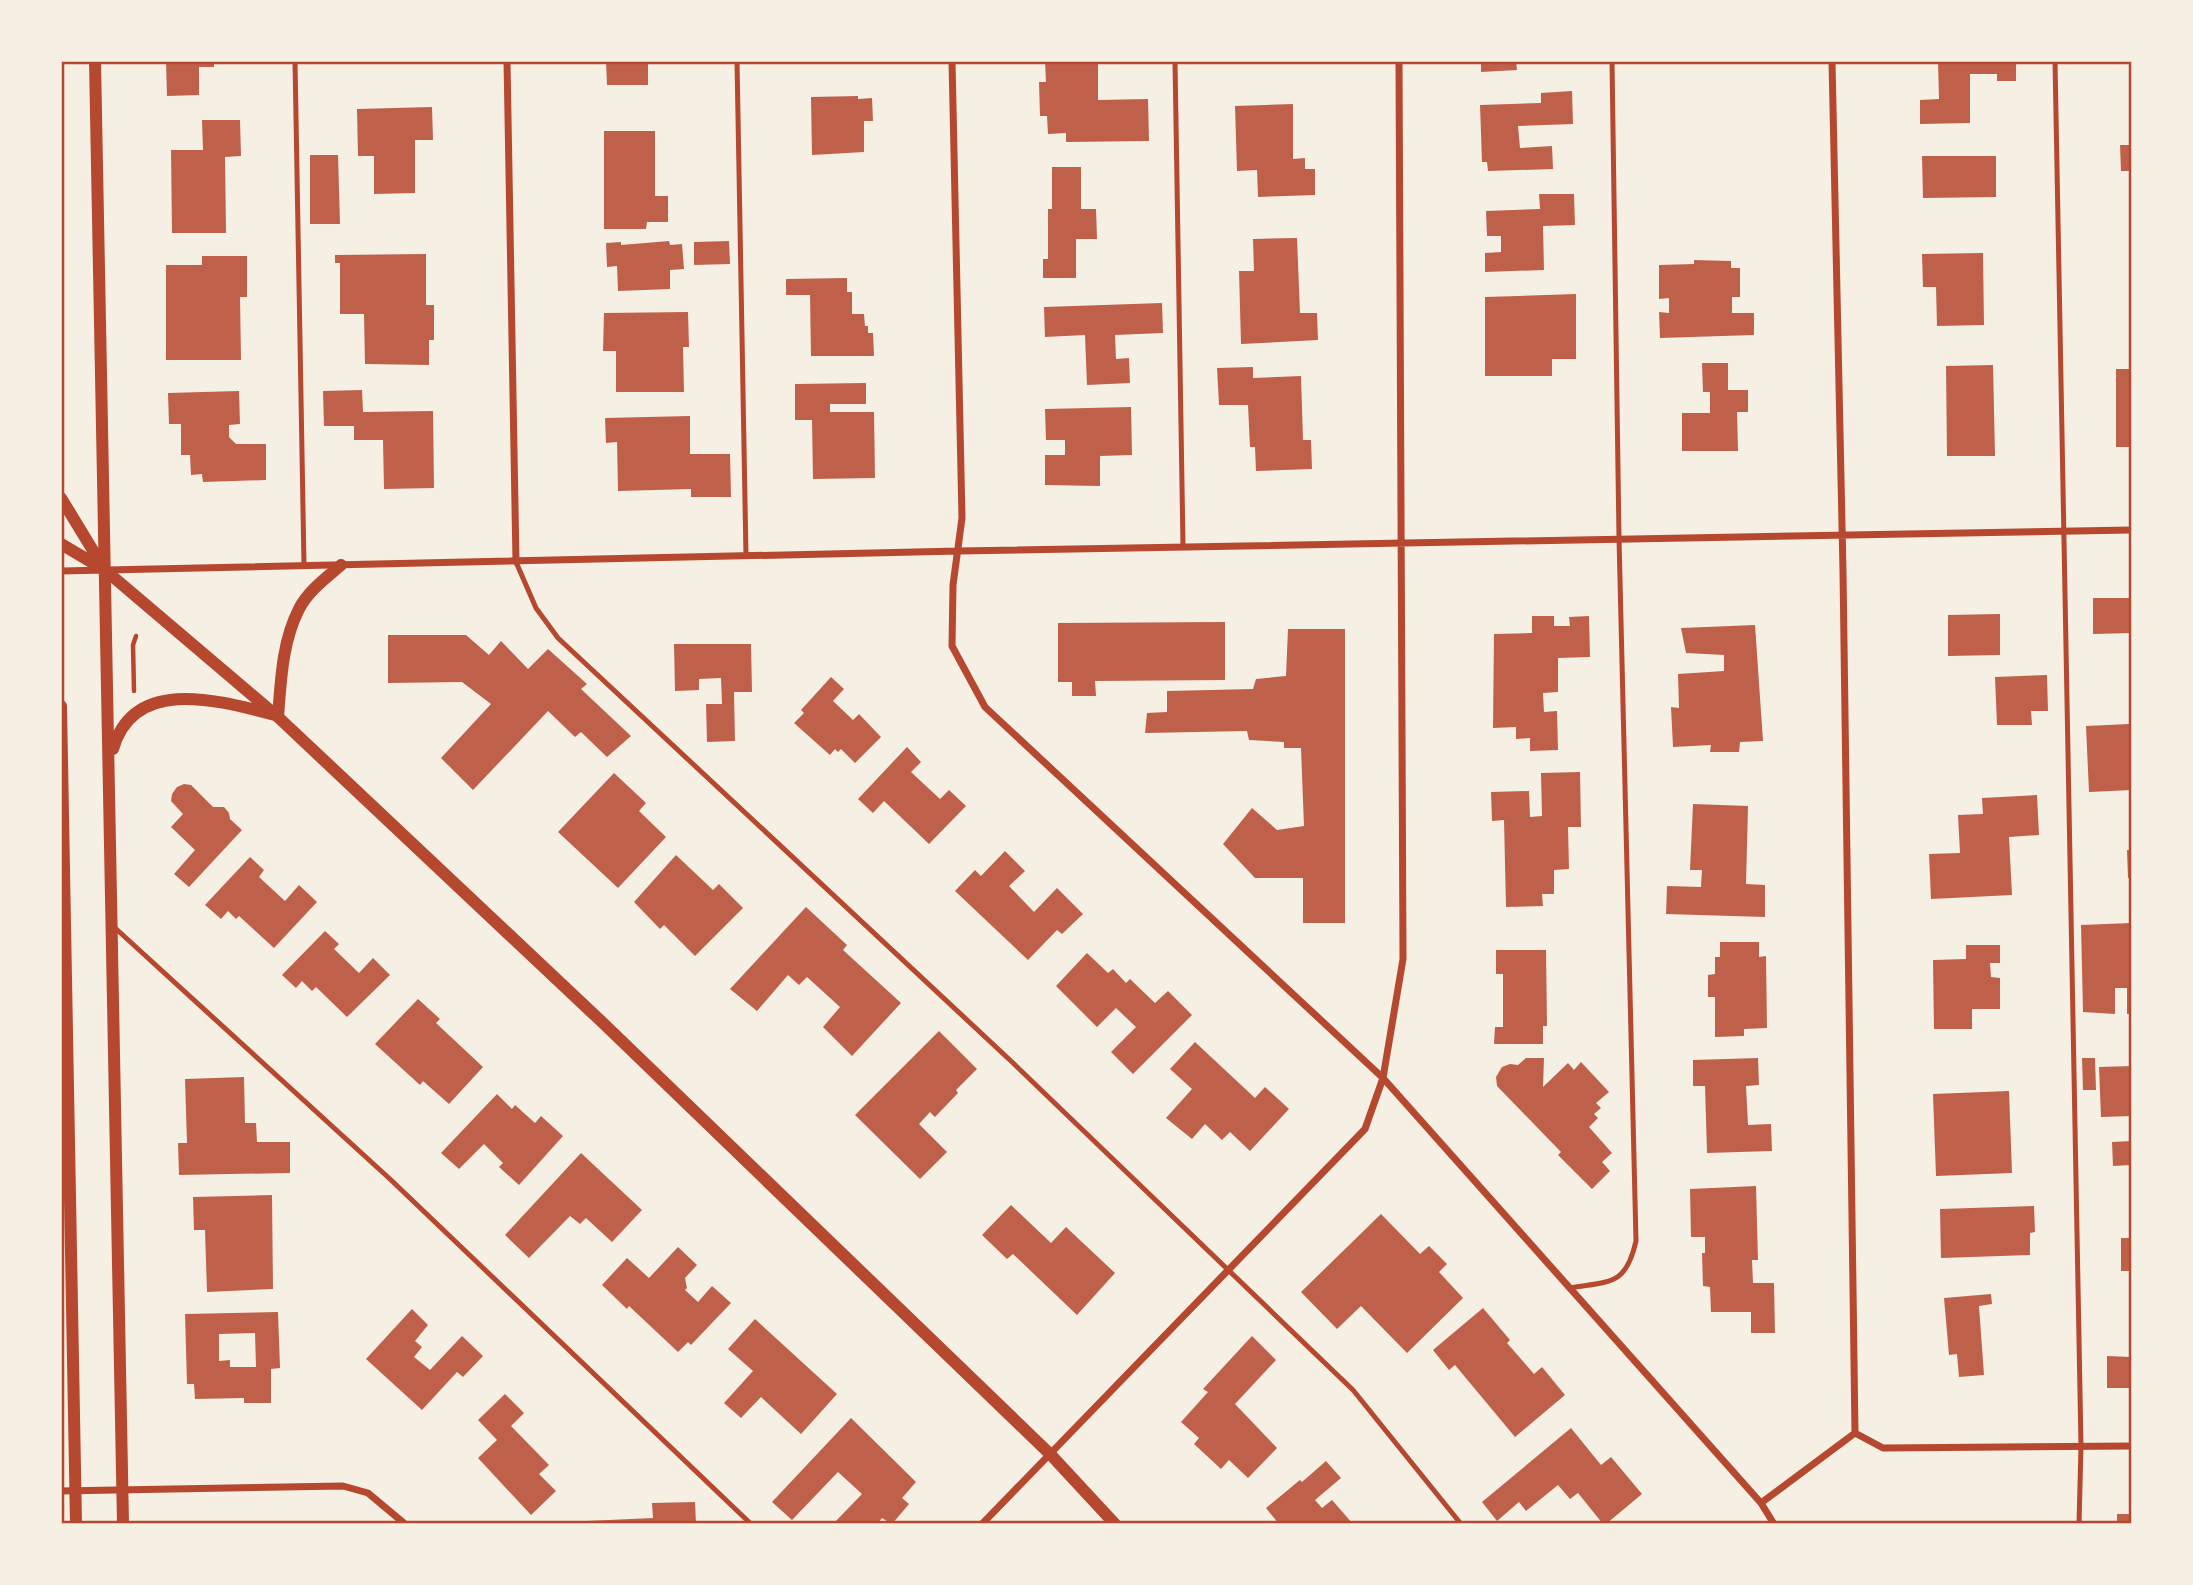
<svg xmlns="http://www.w3.org/2000/svg" width="2193" height="1585" viewBox="0 0 2193 1585" font-family="Literata,serif">
<style>
.building{fill:#bf614a;fill-rule:evenodd}
.lines{fill:none;stroke-linecap:round;stroke-linejoin:round}
.path{stroke:#b5482f;stroke-width:4.5}
.service{stroke:#b5482f;stroke-width:5}
.minor{stroke:#b5482f;stroke-width:7}
.tertiary{stroke:#b5482f;stroke-width:12}
.neatline{fill:none;stroke:#b5482f;stroke-width:2.5}
</style>
<rect width="100%" height="100%" fill="#f6efe4"/>
<path class="building" d="M166 61H214V67H199V95L167 96Z
M606 61H648V85H607Z
M1045 61H1098V100L1148 99 1149 141 1066 142V133L1048 134 1047 116H1040L1039 82H1046Z
M1481 61H1516L1517 70 1481 72Z
M1938 61H2016V81H1997V74H1970V123L1920 124V100L1939 99Z
M1572 91 1573 124 1518 126 1520 148 1552 146 1553 169 1488 171 1487 162H1482L1480 105 1541 103V93Z
M858 96V99L872 98 873 121H864V152L812 155 811 97Z
M1293 104V159L1305 158V169H1315V195L1258 197 1257 170 1237 171 1235 106Z
M432 107 433 140H415V193L374 194V156H358L357 109Z
M202 120H240L241 156 225 157 226 233H172L171 150H203Z
M604 131H655V196H668V222H647L646 229H604Z
M2120 145H2132V171H2121Z
M310 155H338L340 224H310Z
M1922 156H1996V197L1923 198Z
M1052 167H1081V209H1096L1097 239H1076V278H1043V259H1048V209H1052Z
M1539 194H1574L1575 225 1543 226 1544 270 1485 272V253L1501 252V236H1487L1486 211 1540 209Z
M1297 238 1300 313H1317L1318 340 1241 344 1239 271H1254L1253 239Z
M669 241 670 245 682 244 684 269 670 270V289L618 291 617 266 607 267 606 243 621 242V245Z
M729 241 730 264 694 265V242Z
M1983 253 1984 325 1937 326 1936 287H1923L1922 254Z
M426 254V305H434V340H429V365L365 364 364 314H340V263H335V255Z
M202 256H247V297H240L241 360H166V265H202Z
M1694 260 1731 261V268H1740V297H1732V313H1754V335L1660 338 1659 312 1669 313V298L1659 299V265L1694 264Z
M847 278V292H852V314H864L865 326H868V333H873L874 356H811L810 295H786V279Z
M1576 294V359H1552V376H1485V297Z
M1162 303 1163 333 1115 335 1116 359 1129 358 1130 383 1087 385 1085 335 1045 337 1044 307Z
M688 312 689 347H683L684 392H616V351H603L604 313Z
M1702 363H1728V390H1748V412H1737L1738 451H1682V413H1710V392H1703Z
M1993 365 1995 456H1947L1946 366Z
M1253 367V378L1301 376 1303 440H1311L1312 469 1256 471 1255 447H1250L1248 405H1219L1217 368Z
M2116 369H2132V447H2116Z
M866 383V404H830V412H874L875 478 813 479 812 420H795V384Z
M362 390 363 412 433 411 434 488 384 489 383 440H354V426H324L323 391Z
M239 391 240 424 229 425V437L236 444H266V480L203 482 202 474 191 475 190 455H181V424H169L168 393Z
M1131 407 1132 455 1100 456V486L1045 485V455H1065V440H1046L1045 409Z
M690 416V454H730L731 497H691V489L618 491 617 442 606 443 605 418Z
M2093 598H2132V633L2093 634Z
M2000 614V655L1948 656V615Z
M1532 616H1554V626H1570L1569 617 1589 616 1590 657 1558 658V692L1543 693 1544 712 1557 711 1558 750 1530 751V738L1516 739V727L1493 728 1494 634 1532 633Z
M1225 622V680L1095 681 1096 696H1072V682H1058V623Z
M1755 625 1763 741 1740 742 1739 752H1710L1711 745 1673 747 1671 707 1679 708 1678 674 1724 671V655L1686 653 1681 628Z
M1288 629H1345V923H1303V878H1255L1223 844 1252 808 1277 830 1304 826 1301 748H1284V742L1249 740 1247 731 1145 733 1147 713 1167 712V691L1253 689 1256 679 1286 676Z
M388 635H466L489 655 501 641 528 669 548 649 587 684 581 689 631 736 607 757 581 732 575 737 548 711 473 790 441 758 491 704 462 682 388 683Z
M674 644H751L752 692H734L735 741 707 742 706 704H722L721 678 699 679V690L675 691Z
M2047 675 2048 711H2031L2032 725H1997L1995 677Z
M831 677 844 689 833 701 853 720 859 714 881 737 855 763 841 749 838 752 835 749 830 755 794 723 804 713 801 710Z
M2129 724 2132 790 2089 792 2086 726Z
M907 747 921 762 911 772 940 799 949 790 966 806 929 844 884 801 873 813 858 799Z
M1580 772 1581 827H1568L1569 869 1554 870V894H1542L1543 906 1506 907 1504 820 1492 821 1491 792 1529 791 1530 817 1542 816 1541 773Z
M614 773 646 803 639 811 666 837 618 888 558 832Z
M184 784 191 785 213 807H224L229 813 230 819 242 830 189 887 174 874 195 850 171 827 183 814 171 801 172 794 177 787Z
M2037 795 2039 835 2009 837 2012 895 1931 899 1929 854 1960 853 1958 815 1983 814 1982 798Z
M1693 804 1748 806 1746 884 1765 885V917L1666 914 1667 886 1701 887 1702 870H1690Z
M2127 850H2132V878H2128Z
M1005 851 1025 871 1009 886 1034 912 1057 888 1083 914 1062 934 1057 930 1028 960 955 891 975 870 981 876Z
M676 855 713 890 719 884 743 908 695 956 664 925 660 929 634 902Z
M250 857 264 870 259 877 285 901 299 885 317 902 274 948 239 916 236 919 228 911 221 919 205 905Z
M806 907 847 945 843 950 901 1003 852 1056 823 1027 840 1007 807 977 799 985 788 975 757 1011 730 989Z
M2131 923 2132 1014H2127V988H2115V1014L2083 1012 2081 925Z
M325 931 339 944 334 949 359 973 373 958 390 975 347 1017 316 987 312 991 302 981 296 988 282 975Z
M1720 942H1759V957L1766 956 1767 1028 1744 1029V1036L1715 1037V997H1708V975L1715 974V957H1720Z
M1966 945H2000V963H1990L1991 977 2000 978V1009H1972V1029H1934L1933 960 1966 959Z
M1496 950H1546L1547 1026H1543V1044H1494L1495 1027H1503V974H1496Z
M1087 953 1108 973 1113 969 1126 983 1130 979 1155 1003 1168 991 1192 1015 1133 1074 1111 1052 1136 1027 1116 1008 1097 1027 1056 986Z
M418 999 440 1019 436 1023 483 1067 449 1104 423 1081 420 1085 375 1044Z
M939 1031 977 1069 956 1090 958 1093 935 1117 930 1112 919 1124 947 1152 920 1179 855 1115Z
M1195 1042 1255 1098 1265 1087 1289 1109 1250 1151 1230 1132 1222 1140 1205 1124 1192 1139 1166 1118 1192 1089 1170 1069Z
M1526 1058H1544L1543 1087 1568 1063 1574 1070 1581 1062 1609 1092 1596 1103 1601 1108 1594 1114 1598 1118 1589 1127 1612 1153 1602 1162 1610 1171 1592 1189 1558 1155 1561 1152 1497 1086 1496 1077 1502 1067 1510 1064 1518 1065Z
M1758 1058 1759 1085 1746 1086 1748 1125 1771 1124 1772 1151 1707 1153 1705 1086H1693V1060Z
M2082 1058H2095L2096 1090H2083Z
M2132 1066V1116L2101 1117 2099 1067Z
M244 1077 245 1123H256L257 1142H290V1173L179 1175 178 1143H187L185 1079Z
M2009 1091 2012 1173 1936 1176 1933 1094Z
M497 1094 512 1109 515 1105 535 1123 541 1116 563 1136 519 1185 499 1167 503 1163 484 1144 459 1169 441 1153Z
M2132 1141V1165L2113 1166 2112 1142Z
M581 1153 642 1210 612 1242 586 1218 580 1224 570 1216 529 1258 505 1235Z
M1756 1186 1758 1260H1752L1753 1283H1774L1775 1333H1751V1312H1711L1710 1287 1703 1286 1702 1253H1705V1237H1691L1690 1189Z
M272 1195 273 1289 207 1292 205 1230H194L193 1197Z
M1011 1205 1051 1243 1066 1227 1115 1273 1077 1315 1013 1254 1007 1259 982 1235Z
M2034 1206 2035 1232 2030 1233V1255L1941 1258 1940 1209Z
M1381 1214 1420 1254 1429 1246 1447 1264 1439 1272 1463 1298 1407 1353 1361 1306 1337 1329 1301 1292Z
M2121 1238H2132V1271H2121Z
M678 1247 697 1265 685 1278 687 1288 685 1290 698 1302 712 1286 731 1303 691 1345 688 1342 678 1352 629 1306 627 1309 602 1285 627 1258 649 1278Z
M1991 1294 1992 1304 1979 1306 1984 1375 1959 1377 1957 1354 1949 1355 1944 1298Z
M1483 1308 1510 1340 1507 1343 1534 1374 1542 1367 1565 1395 1515 1437 1455 1365 1449 1370 1433 1350Z
M412 1309 428 1325 415 1341 422 1347 414 1357 430 1370 462 1336 483 1356 463 1377 457 1372 422 1410 366 1359Z
M278 1312 280 1368 271 1369V1403H244V1398L195 1399 194 1384H187L185 1314ZM255 1333 256 1367H230V1360L219 1361V1334Z
M755 1319 837 1394 801 1434 761 1397 741 1418 724 1403 753 1371 728 1349Z
M1252 1336 1276 1360 1235 1404 1277 1448 1248 1478 1229 1460 1221 1469 1194 1444 1199 1438 1181 1422 1208 1392 1203 1389Z
M2107 1356 2132 1357V1388H2107Z
M505 1394 524 1413 511 1426 549 1465 539 1474 556 1491 531 1515 478 1458 497 1440 478 1420Z
M851 1418 916 1482 902 1498 909 1504 892 1524 882 1518 877 1524H839L836 1521 862 1494 838 1472 792 1520 772 1502Z
M1571 1428 1601 1465 1611 1457 1642 1494 1606 1524H1603L1578 1493 1570 1499 1558 1485 1526 1511 1519 1502 1497 1521 1482 1502Z
M1326 1461 1341 1478 1315 1500 1322 1508 1332 1500 1353 1524H1279L1266 1508 1300 1480 1302 1482Z
M695 1502 696 1524H564V1522L653 1518 652 1503Z
M2117 1514H2132V1524H2117Z
M1952 1521H2027L2034 1522V1524H1947Z"/>
<g class="lines">
<path class="path" d="M134 691 133 645 136 636"/>
<path class="service" d="M295 61 304 565
M737 61 746 556
M1175 61 1183 546
M2055 61 2081 1446 2079 1524
M516 562 536 608 558 638 1012 1062 1353 1390 1461 1524
M114 927 391 1180 751 1524
M1570 1288C1610 1281 1626 1286 1636 1241L1619 538 1612 61"/>
<path class="minor" d="M507 61 516 562
M952 61 962 518 953 585 952 646 985 707 1383 1078 1761 1503 1774 1524
M1832 61 1843 571 1855 1433
M61 571 959 551 2132 530
M61 1491 343 1486 368 1493 405 1524
M1761 1503 1855 1433 1883 1448 2132 1446
M982 1524 1365 1129 1383 1078 1403 959 1399 61"/>
<path class="tertiary" d="M95 61 123 1524
M61 498 103 567
M61 544 105 570 278 717 602 1022 1051 1455 1115 1524
M61 706 76 1524
M278 717C281 680 282 642 299 609 308 591 327 577 341 565
M113 749C134 675 220 701 275 715"/>
</g>
<rect width="2193" height="1585" fill="none" stroke="#f6efe4" stroke-width="126"/>
<rect x="63" y="63" width="2067" height="1459" class="neatline"/>
</svg>
